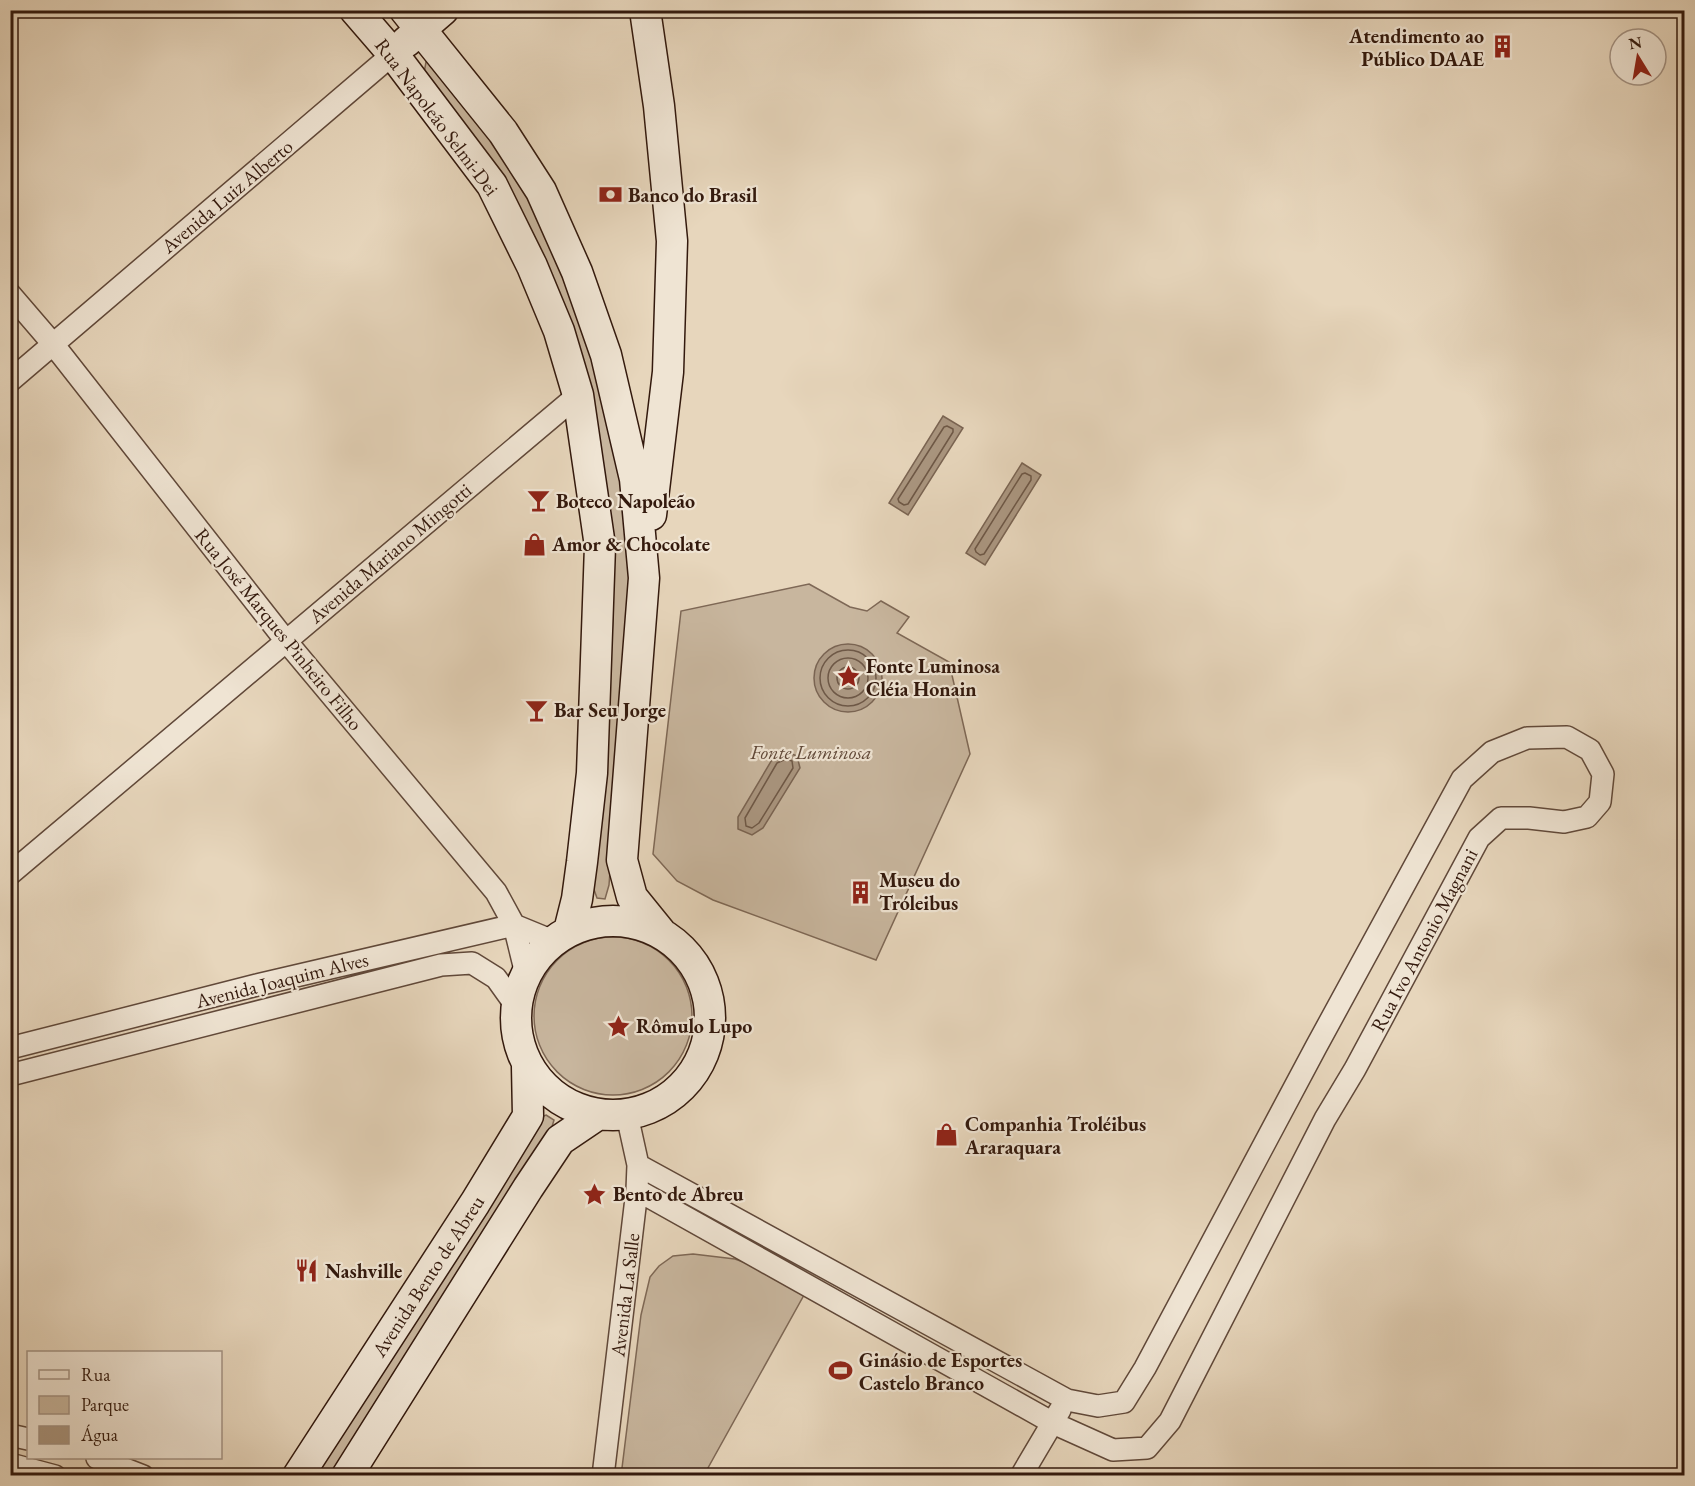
<svg xmlns="http://www.w3.org/2000/svg" width="1695" height="1486" viewBox="0 0 1695 1486" font-family="'EB Garamond',serif">
<style>
.green{fill:#c8b69e;stroke:#7e6856;stroke-width:1.5}
.water{fill:#aa9680;stroke:#7a6452;stroke-width:1.5}
.lines{fill:none;stroke-linecap:round;stroke-linejoin:round}
.shore{stroke:#6e5846;stroke-width:1.5}
.street-casing{stroke:#604839;stroke-width:24}
.secondary-casing{stroke:#33190d;stroke-width:33}
.street{stroke:#efe4d3;stroke-width:21}
.secondary{stroke:#efe4d3;stroke-width:30}
.labels{text-anchor:middle;stroke-width:4.5;stroke-linejoin:round;paint-order:stroke}
.poi-label{font-size:20px;font-weight:bold;fill:#33190d;stroke:#efe4d3;text-anchor:start}
.street-label{font-size:20px;fill:#33190d;stroke:#efe4d3}
.park-label{font-size:20px;font-style:italic;fill:#604838;stroke:#efe4d3}
</style>
<rect width="100%" height="100%" fill="#e7d6bc"/>
<filter id="stains"><feTurbulence type="fractalNoise" baseFrequency=".00333" numOctaves="4"/><feColorMatrix values="0 0 0 0 .2 0 0 0 0 .09 0 0 0 0 .02 0 0 0 .5 -.17"/></filter>
<radialGradient id="worn" r=".72"><stop offset=".6" stop-color="#630" stop-opacity="0"/><stop offset="1" stop-color="#630" stop-opacity=".3"/></radialGradient>
<path class="green" d="M435 61 518 167 566 274 597 363 615 440 629 530 631 598 609 885 605 899 597 898 592 884 613 620V531L601 452 583 364 424 73 426 62Z
M809 584 850 607 867 611 881 601 909 617 897 633 949 662 970 754 876 960 713 900 677 881 653 854 681 611Z
M534 1016a79 79 0 1 1 158 0a79 79 0 1 1-158 0Z
M546 1115 554 1120 551 1130 335 1475 312 1476 537 1119Z
M693 1254 735 1259 754 1266 804 1295 704 1475 621 1476 641 1315 650 1277 659 1266 673 1256Z"/>
<path class="water" d="M943 416 963 428 908 515 889 503Z
M1022 463 1041 475 985 565 966 553Z
M814 678a34 34 0 1 1 68 0a34 34 0 1 1-68 0Z
M787 752 797 756 800 768 763 828 752 835 738 829V817L773 758Z"/>
<g class="lines">
<path class="shore" d="M947 426 953 429V432L908 504 904 505 899 502 898 499 944 427Z
M1025 473 1031 476V480L984 554 980 555 976 552 975 549 1022 474Z
M820 678a28 28 0 1 1 56 0a28 28 0 1 1-56 0Z
M828 678a20 20 0 1 1 40 0a20 20 0 1 1-40 0Z
M837 678a11 11 0 1 1 22 0a11 11 0 1 1-22 0Z
M786 759 792 761 793 768 759 823 752 828 746 826 745 818 777 763Z"/>
<defs>
<path id="street" d="M10 294 53 344 286 641 496 892 514 925 526 974
M10 381 393 54
M10 874 578 395
M10 1048 257 985 514 925 553 941
M10 1075 441 965 472 963 496 978 516 1006
M637 1190 1053 1423 1113 1450 1147 1448 1170 1421 1325 1119 1355 1069 1479 838 1501 818H1529L1564 822 1587 817 1600 802 1603 774 1590 750 1567 737 1527 738 1492 752 1462 779 1316 1047 1145 1368 1124 1402 1098 1406 1067 1400 638 1165
M10 1435 28 1439
M97 1458 143 1476
M10 1464 55 1476
M603 1476 637 1190 638 1165 627 1115
M1021 1476 1060 1410"/>
<path id="secondary" d="M355 10 393 54 492 185 532 266 559 331 578 395 600 546 592 773 582 862 577 899 569 931
M405 10 503 132 541 191 577 272 606 355 635 479 644 578 622 860 632 897 662 934
M645 10 659 106 672 241 668 372 651 515
M406 42 443 10
M516 1018a97 97 0 1 1 194 0a97 97 0 1 1-194 0Z
M298 1476 475 1203 528 1116 527 1066
M347 1476 528 1188 560 1140 597 1115"/>
</defs>
<use href="#street" class="street-casing"/>
<use href="#secondary" class="secondary-casing"/>
<use href="#street" class="street"/>
<use href="#secondary" class="secondary"/>
</g>
<defs>
<symbol id="building-bare" viewBox="-9 -9 18 18"><path d="M-4-6H4V6H1V3H-1V6H-4ZM-2.5-4.3h1.7v1.8h-1.7ZM.8-4.3h1.7v1.8H.8ZM-2.5-1h1.7V.8h-1.7ZM.8-1h1.7V.8H.8Z" fill="#8f2418" stroke="#efe4d3" stroke-width="2.5" paint-order="stroke"/></symbol>
<symbol id="bank-bare" viewBox="-9 -9 18 18"><path d="M-6-4H6V4H-6ZM0-2.3a2.3 2.3 0 1 0 0 4.6a2.3 2.3 0 1 0 0-4.6Z" fill="#8f2418" stroke="#efe4d3" stroke-width="2.5" paint-order="stroke"/></symbol>
<symbol id="bar-bare" viewBox="-9 -9 18 18"><path d="M-6-5H6L.8 .8V4.5H3.5V6h-7V4.5H-.8V.8Z" fill="#8f2418" stroke="#efe4d3" stroke-width="2.5" paint-order="stroke"/></symbol>
<symbol id="shop-bare" viewBox="-9 -9 18 18"><path d="M-5-2.5h2.3a2.7 3.5 0 0 1 5.4 0H5L5.5 6h-11ZM-1.5-2.5h3a1.5 2.3 0 0 0-3 0Z" fill="#8f2418" stroke="#efe4d3" stroke-width="2.5" paint-order="stroke"/></symbol>
<symbol id="sight-bare" viewBox="-9 -9 18 18"><path d="M0-6L1.8-2.2L6-1.7L2.9 1.2L3.7 5.4L0 3.3L-3.7 5.4L-2.9 1.2L-6-1.7L-1.8-2.2Z" fill="#8f2418" stroke="#efe4d3" stroke-width="2.5" paint-order="stroke"/></symbol>
<symbol id="restaurant-bare" viewBox="-9 -9 18 18"><path d="M-5-6h1v4h1v-4h1v4h1v-4h1v5L-1.5 .5V6h-2V.5L-5-1ZM5-6V6H3V1.5H1.5Q1.5-4 5-6Z" fill="#8f2418" stroke="#efe4d3" stroke-width="2.5" paint-order="stroke"/></symbol>
<symbol id="stadium-bare" viewBox="-9 -9 18 18"><path d="M0-5a6.5 5 0 1 0 0 10a6.5 5 0 1 0 0-10ZM-3.5-1.8h7v3.6h-7Z" fill="#8f2418" stroke="#efe4d3" stroke-width="2.5" paint-order="stroke"/></symbol>
</defs>
<g fill-rule="evenodd">
<use href="#building-bare" x="1486" y="30" width="33" height="33"/>
<use href="#bank-bare" x="594" y="178" width="33" height="33"/>
<use href="#bar-bare" x="522" y="484" width="33" height="33"/>
<use href="#shop-bare" x="518" y="528" width="33" height="33"/>
<use href="#sight-bare" x="832" y="660" width="33" height="33"/>
<use href="#bar-bare" x="520" y="694" width="33" height="33"/>
<use href="#building-bare" x="844" y="876" width="33" height="33"/>
<use href="#sight-bare" x="602" y="1010" width="33" height="33"/>
<use href="#shop-bare" x="930" y="1118" width="33" height="33"/>
<use href="#sight-bare" x="578" y="1178" width="33" height="33"/>
<use href="#restaurant-bare" x="290" y="1254" width="33" height="33"/>
<use href="#stadium-bare" x="824" y="1354" width="33" height="33"/>
</g>
<g class="labels">
<g class="poi-label">
<text x="1484" y="43" text-anchor="end">Atendimento ao<tspan x="1484" dy="23">Público DAAE</tspan></text>
<text x="628" y="202">Banco do Brasil</text>
<text x="556" y="508">Boteco Napoleão</text>
<text x="552" y="551">Amor &amp; Chocolate</text>
<text x="866" y="673">Fonte Luminosa<tspan x="866" dy="23">Cléia Honain</tspan></text>
<text x="554" y="717">Bar Seu Jorge</text>
<text x="879" y="887">Museu do<tspan x="879" dy="23">Tróleibus</tspan></text>
<text x="636" y="1033">Rômulo Lupo</text>
<text x="965" y="1131">Companhia Troléibus<tspan x="965" dy="23">Araraquara</tspan></text>
<text x="613" y="1201">Bento de Abreu</text>
<text x="325" y="1278">Nashville</text>
<text x="859" y="1367">Ginásio de Esportes<tspan x="859" dy="23">Castelo Branco</tspan></text>
</g>
<g class="street-label">
<text transform="translate(437 117) rotate(53)" y="7">Rua Napoleão Selmi-Dei</text>
<text transform="translate(227 196) rotate(-40)" y="7">Avenida Luiz Alberto</text>
<text transform="translate(390 553) rotate(-40)" y="7">Avenida Mariano Mingotti</text>
<text transform="translate(279 629) rotate(51)" y="7">Rua José Marques Pinheiro Filho</text>
<text transform="translate(1424 940) rotate(-62)" y="7">Rua Ivo Antonio Magnani</text>
<text transform="translate(282 980) rotate(-14)" y="7">Avenida Joaquim Alves</text>
<text transform="translate(428 1276) rotate(-57)" y="7">Avenida Bento de Abreu</text>
<text transform="translate(625 1295) rotate(-83)" y="7">Avenida La Salle</text>
</g>
<g class="park-label">
<text x="811" y="759">Fonte Luminosa</text>
</g>
</g>
<rect width="1695" height="1486" fill="none" stroke="#e7d6bc" stroke-width="36"/>
<rect x="12" y="12" width="1671" height="1462" fill="none" stroke="#33190d" stroke-width="3"/>
<rect x="18" y="18" width="1659" height="1450" fill="none" stroke="#33190d" stroke-width="1.5"/>
<rect x="27" y="1351" width="195" height="108" fill="#efe4d3" stroke="#a49384" stroke-width="1.5"/>
<rect x="39" y="1370" width="30" height="9" fill="#efe4d3" stroke="#a49384" stroke-width="1.5"/>
<text x="81" y="1381" font-size="18" fill="#33190d">Rua</text>
<rect x="39" y="1396" width="30" height="18" fill="#c8b69e" stroke="#a49384" stroke-width="1.5"/>
<text x="81" y="1411" font-size="18" fill="#33190d">Parque</text>
<rect x="39" y="1426" width="30" height="18" fill="#aa9680" stroke="#a49384" stroke-width="1.5"/>
<text x="81" y="1441" font-size="18" fill="#33190d">Água</text>
<g transform="translate(1638 57) rotate(349)"><circle r="28" fill="#efe4d3" stroke="#a49384" stroke-width="1.5"/>
<path d="M0-4.5L10 22L0 15L-10 22Z" fill="#8f2418"/>
<text y="-9" font-size="16" font-weight="bold" text-anchor="middle" fill="#33190d">N</text>
</g>
<rect width="100%" height="100%" filter="url(#stains)"/>
<rect width="100%" height="100%" fill="url(#worn)"/>
</svg>
